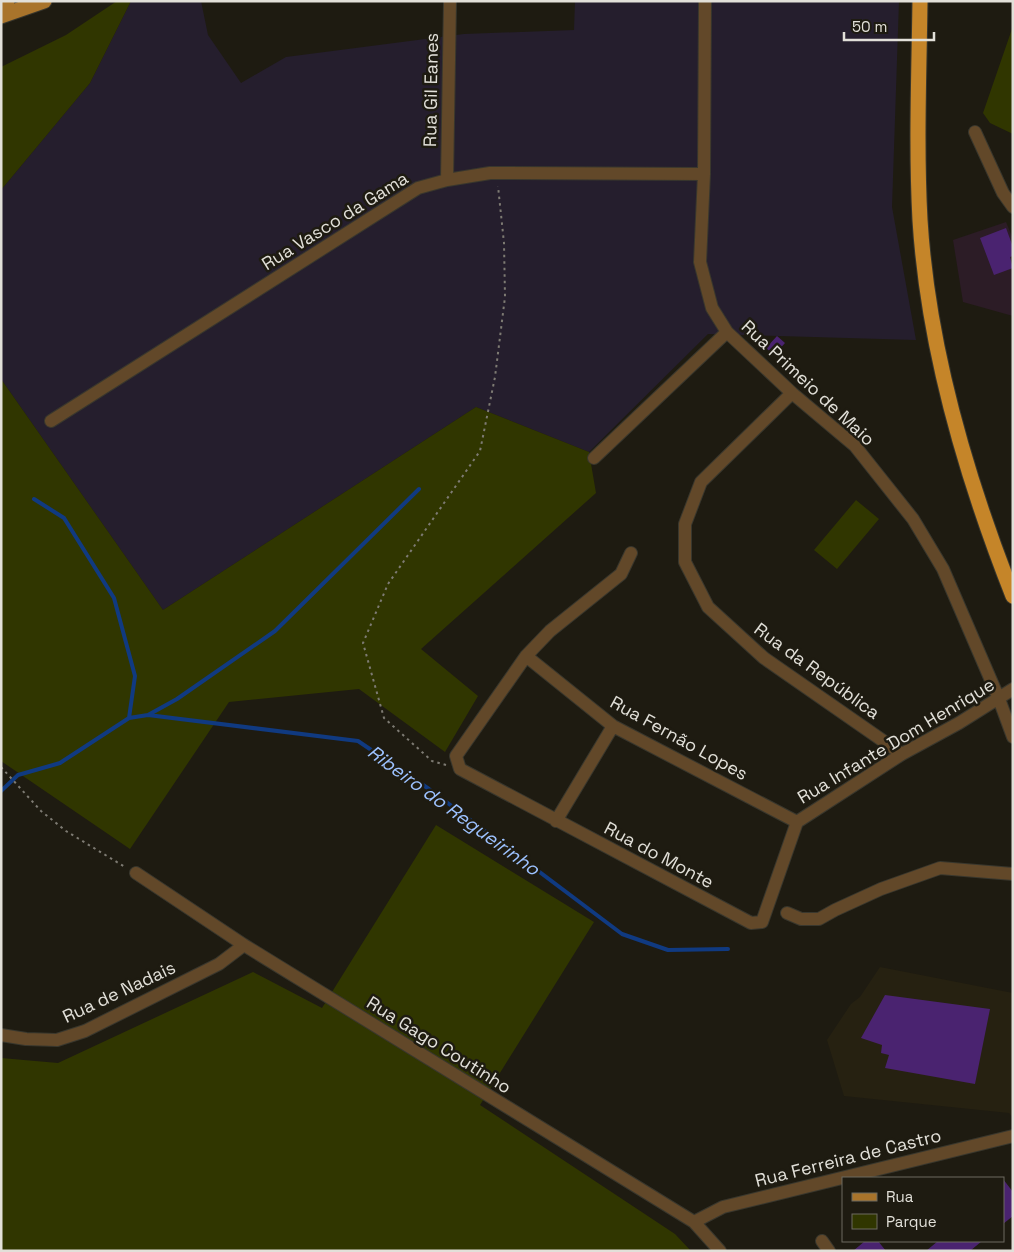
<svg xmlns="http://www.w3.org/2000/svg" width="1014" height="1252" viewBox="0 0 1014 1252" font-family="'Space Grotesk',sans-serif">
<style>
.built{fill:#262111}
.industrial{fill:#251e2d}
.education{fill:#2c1c26}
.green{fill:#303600}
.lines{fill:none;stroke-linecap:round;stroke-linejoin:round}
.stream{stroke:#103a81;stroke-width:4}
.building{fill:#4a2370}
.minor-casing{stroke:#39372d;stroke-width:14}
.major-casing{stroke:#39372d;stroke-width:17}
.highway-casing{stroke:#39372d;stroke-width:17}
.path{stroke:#7e7b73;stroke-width:2;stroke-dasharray:2.5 4;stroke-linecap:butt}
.minor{stroke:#624829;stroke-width:12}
.major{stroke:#a9742b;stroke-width:15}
.highway{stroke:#c58529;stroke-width:15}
.labels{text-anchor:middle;stroke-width:5;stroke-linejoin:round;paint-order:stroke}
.street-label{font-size:18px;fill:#e2e0d9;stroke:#1e1b11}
.water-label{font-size:19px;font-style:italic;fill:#9dc2ff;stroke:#1e1b11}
</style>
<rect width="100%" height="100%" fill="#1e1b11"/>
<path class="built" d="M880 967 1013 993V1118L1009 1113 844 1096 827 1040 851 1004 860 997Z"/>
<path class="industrial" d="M131 1H201L208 35 241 83 286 57 464 34 574 30 575 1H899L892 207 916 340 708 334 589 452 476 407 163 610 1 379V190L90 83Z"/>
<path class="education" d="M1006 222 1013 239V316L963 302 953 240Z"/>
<path class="green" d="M117 1H131L90 83 1 190V67L66 35Z
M1013 26V134L990 123 983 113Z
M1 379 163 610 476 407 589 452 596 493 421 649 478 696 445 752 359 689 229 702 130 849 1 761Z
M856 500 879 519 837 569 814 550Z
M436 825 594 922 480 1105 675 1234 691 1251H1V1058L58 1063 253 972 322 1008Z"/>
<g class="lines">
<path class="stream" d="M34 499 64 518 114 598 135 676 129 718
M148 715 177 699 275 631 419 489
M1 791 18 775 60 763 129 718 148 715 358 741 429 789 622 934 668 950 728 949"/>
</g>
<path class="building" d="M1006 228 1013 247V256L1010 257 1013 268 994 275 980 238Z
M777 336 785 343 774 355 766 348Z
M885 995 990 1009 975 1084 885 1068 889 1055 881 1053 882 1045 861 1038Z
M1003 1179 1013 1192V1216L1003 1224Z
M865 1241H878L886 1251H853Z
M938 1241H982L970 1251H926Z"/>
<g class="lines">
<defs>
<path id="minor" d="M705 1 704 174 700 262 712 308 727 332 792 393 855 446 913 519 943 569 999 699 1013 737
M975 132 1003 193 1013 207
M447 180 450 1
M792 393 701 482 685 524V562L708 607 764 658 902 754
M51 421 418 188 447 180 490 173 704 174
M594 458 727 332
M631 553 621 574 550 631 526 656 456 756 460 769 751 923 762 922 797 822
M526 656 613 726 797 822
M556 821 613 726
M797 822 902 754 959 723 1013 689
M136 873 244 945 694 1222 720 1251
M787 913 801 919H819L835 910 881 889 940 868 1013 874
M1 1035 26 1039 57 1040 85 1031 219 964 244 945
M694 1222 723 1207 1013 1136
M822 1241 829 1251"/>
<path id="major" d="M1 3 7 1
M1 16 44 1"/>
<path id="highway" d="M920 1C919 74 916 147 920 220 928 349 966 477 1013 596"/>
</defs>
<use href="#minor" class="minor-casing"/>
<use href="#major" class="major-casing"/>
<use href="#highway" class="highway-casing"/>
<path class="path" d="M446 765 432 761 384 718 363 643 388 584 480 451 495 377 505 297 504 243 498 186
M1 767 41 811 66 831 125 867"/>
<use href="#minor" class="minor"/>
<use href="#major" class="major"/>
<use href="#highway" class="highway"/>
</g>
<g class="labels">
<g class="street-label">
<text transform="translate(431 90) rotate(-89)" y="6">Rua Gil Eanes</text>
<text transform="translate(335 221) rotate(-32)" y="6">Rua Vasco da Gama</text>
<text transform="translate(808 383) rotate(43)" y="6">Rua Primeio de Maio</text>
<text transform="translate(817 671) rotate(36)" y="6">Rua da República</text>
<text transform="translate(679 738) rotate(29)" y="6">Rua Fernão Lopes</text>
<text transform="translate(896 741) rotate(-31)" y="6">Rua Infante Dom Henrique</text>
<text transform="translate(659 855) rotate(28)" y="6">Rua do Monte</text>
<text transform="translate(119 992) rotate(-25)" y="6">Rua de Nadais</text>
<text transform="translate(439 1045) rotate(32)" y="6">Rua Gago Coutinho</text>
<text transform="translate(848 1158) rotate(-14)" y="6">Rua Ferreira de Castro</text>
</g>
<g class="water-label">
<text transform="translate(454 810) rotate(36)" y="7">Ribeiro do Regueirinho</text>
</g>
</g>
<rect width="1014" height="1252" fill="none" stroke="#e2e0d9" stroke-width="5"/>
<rect x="842" y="1177" width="162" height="65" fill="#1e1b11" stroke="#6c6a61"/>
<rect x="852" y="1193" width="25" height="8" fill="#a9742b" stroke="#6c6a61"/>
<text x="886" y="1202" font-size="15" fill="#e2e0d9">Rua</text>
<rect x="852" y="1214" width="25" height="15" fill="#303600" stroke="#6c6a61"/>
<text x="886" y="1227" font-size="15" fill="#e2e0d9">Parque</text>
<path d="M844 32v8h90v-8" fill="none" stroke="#e2e0d9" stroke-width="2.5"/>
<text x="852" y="32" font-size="15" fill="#e2e0d9" stroke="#1e1b11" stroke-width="4" paint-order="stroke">50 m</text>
</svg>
